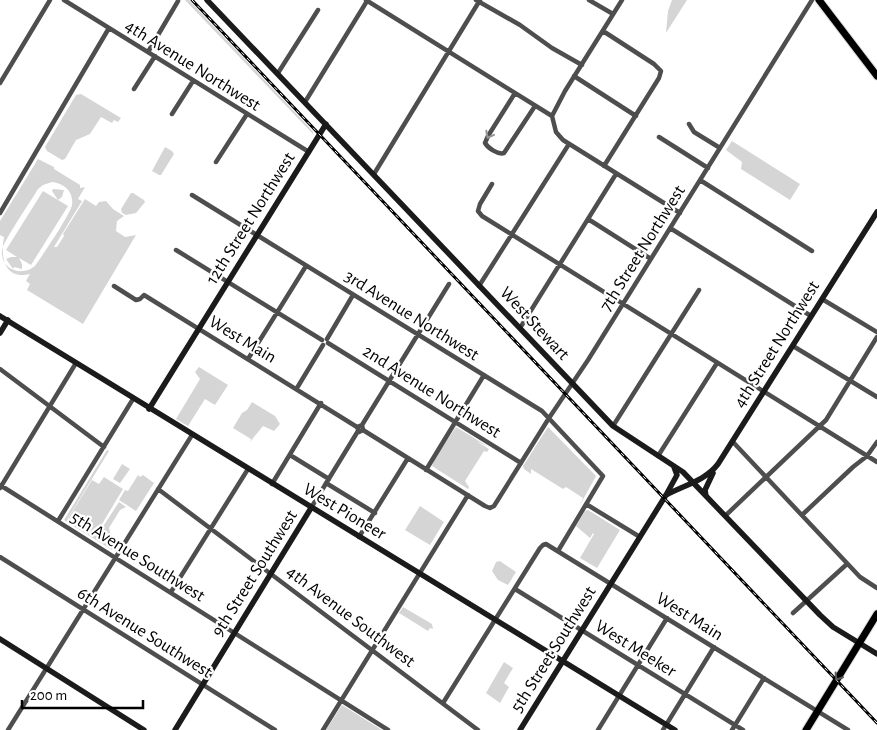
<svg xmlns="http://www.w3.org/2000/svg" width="877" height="730" viewBox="0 0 877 730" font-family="'Alegreya Sans',sans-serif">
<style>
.green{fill:#d5d5d5;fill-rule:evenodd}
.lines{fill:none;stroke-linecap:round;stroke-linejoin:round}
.primary-casing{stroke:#dbdbdb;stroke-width:9}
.street{stroke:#4e4e4e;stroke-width:4.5}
.secondary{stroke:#1b1b1b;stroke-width:5.5}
.primary{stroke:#000;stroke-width:7}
.rail-casing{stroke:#000;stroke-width:3}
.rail{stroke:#fff;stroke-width:1;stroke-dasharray:4;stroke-linecap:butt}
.oneway{stroke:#959595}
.oneway2{stroke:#595959}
.labels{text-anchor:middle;stroke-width:4.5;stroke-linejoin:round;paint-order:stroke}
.street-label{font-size:18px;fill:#000;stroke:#fff}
</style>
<rect width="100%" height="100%" fill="#fff"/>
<path class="green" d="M185 0H189L308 126 313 132V134Z
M672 0H687L666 33 668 11Z
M81 94 121 118 118 122 114 120 112 123 101 117 90 134 76 140 65 159 62 160 47 151 45 147 76 95Z
M732 141 800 184 790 200 741 169 742 162 726 150Z
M165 147 172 151 174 154 161 175H159L152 171Z
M38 159 54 167V169L80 185V188L85 187 78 199 82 201 54 247H57L64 236 63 234 85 199 96 206 99 202 106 201 113 209 124 216 117 221 116 231 125 237 136 235 83 324 27 290 30 284 26 281 30 274C5 280 0 258 4 237L0 235V221ZM52 182C64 183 74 192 72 205 70 215 42 256 35 266 22 277 0 270 2 250 4 240 31 201 38 189L43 185Z
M53 189 64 190 62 197 58 200 68 206 31 265 19 258 22 264V269L14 267 13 269 6 259 11 257H17L6 250 43 191 58 200 52 191Z
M131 193H133L144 200 145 202 136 213 126 215 122 213 121 209Z
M199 367 228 385 215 405 205 399 188 426 176 419 200 379 195 372Z
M252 402 275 416 280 424 274 431 263 426 250 442 251 439 233 428 242 413 247 410Z
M456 427 489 447 476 441 489 449 487 452 484 451 465 481 469 487 468 489 432 466 435 458Z
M548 427 596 476 579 507 583 498 566 487 563 489 531 469V474L524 469 523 466Z
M107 450 109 451 68 518 70 521 94 536 102 528 119 502 126 507 120 510 109 528 111 536 118 541 112 550 64 520Z
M122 464 130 469 120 483 113 479Z
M138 475 140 477 143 475 154 483 136 511 119 500 125 490 128 491Z
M104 477 123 489 96 534H93L69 520V517L92 480 99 484Z
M420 506 444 522 430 545 405 530Z
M588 510 620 530 597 568 580 558 594 534 593 533 590 538 576 526 585 511Z
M500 561 516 572 508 585 498 580 492 571 496 562Z
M403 607 432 624 433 629 430 628 428 631 399 613Z
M504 662 513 668 504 683 509 687 500 703 486 693Z
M342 705 382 730H326Z"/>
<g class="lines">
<defs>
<path id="primary" d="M819 0 877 76
M806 730 877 614"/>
</defs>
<use href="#primary" class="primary-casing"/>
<path class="street" d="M64 0 309 152
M366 0 552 116 556 132 563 140 680 213
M476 0 520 25 552 48 582 65
M589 0 613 14
M603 31 654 64 661 71 659 78 604 166
M148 52 178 1
M278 73 318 10
M574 76 636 116
M0 83 50 0
M134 89 155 56
M515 93 488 136 485 143C488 148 498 155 504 153L535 106
M305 102 367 1
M172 114 193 81
M552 116 565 91 622 0
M689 124 694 132 720 148
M659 137 708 168
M216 162 247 114
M374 174 480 0
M700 180 812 251
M492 184 480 204 478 211 482 216 877 462
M192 195 542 411 603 476 558 551
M0 213 109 28
M588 219 651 259
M670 228 811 316
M176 250 322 340
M114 286 136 300 140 299 144 295 357 427
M479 286 569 144
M822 299 877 332
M520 328 616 174
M327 339 353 295
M328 343 521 463
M793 346 877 397
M248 359 306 266
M0 369 104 447
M297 388 323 345
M362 425 363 430 359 432 357 427 362 425 449 284
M613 426 699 290
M363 430 485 506 490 508 494 506 549 418 588 360 812 0
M733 442 860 577 877 588
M290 455 329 479
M658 456 717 363
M426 470 484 375
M326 483 375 513
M272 484 321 403
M0 485 388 730
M0 488 76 363
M158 489 478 730
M586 504 640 537
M311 508 358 431
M802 515 853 467 867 456 877 442
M725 516 826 420 877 337
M58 521 133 399
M359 537 408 458
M0 557 275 730
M515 589 743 730
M171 592 248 469
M793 613 847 564
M443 703 540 548 543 545 546 544 848 730
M8 730 192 435
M323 730 468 495
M598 730 667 618
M663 730 714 647
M732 730 764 678"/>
<path class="secondary" d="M207 0 613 426 683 472 820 615 833 627 877 654
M0 316 675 730
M0 333 8 320
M149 409 326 124
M666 495C684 485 705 481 718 464L877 212
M706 496 705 490 713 473
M0 639 144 730
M175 730 311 508
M520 730 666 495 677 475 674 467"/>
<use href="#primary" class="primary"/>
<defs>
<path id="rail" d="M192 0 877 723"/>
</defs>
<use href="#rail" class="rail-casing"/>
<use href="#rail" class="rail"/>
</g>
<defs><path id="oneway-chevron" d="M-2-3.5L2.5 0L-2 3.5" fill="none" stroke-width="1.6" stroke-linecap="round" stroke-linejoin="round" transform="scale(1.25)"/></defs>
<use class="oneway" href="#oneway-chevron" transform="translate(489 135) rotate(118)"/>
<use class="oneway2" href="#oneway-chevron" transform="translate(838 677) rotate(122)"/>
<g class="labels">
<g class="street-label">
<text transform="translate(193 65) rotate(32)" y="6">4th Avenue Northwest</text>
<text transform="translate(250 218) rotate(-58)" y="6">12th Street Northwest</text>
<text transform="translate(642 248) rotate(-58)" y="6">7th Street Northwest</text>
<text transform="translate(412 315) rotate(32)" y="6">3rd Avenue Northwest</text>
<text transform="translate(535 323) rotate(47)" y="6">West Stewart</text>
<text transform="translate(243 339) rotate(31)" y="6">West Main</text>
<text transform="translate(776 344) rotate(-58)" y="6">4th Street Northwest</text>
<text transform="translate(432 391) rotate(32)" y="6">2nd Avenue Northwest</text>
<text transform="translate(345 511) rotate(31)" y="6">West Pioneer</text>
<text transform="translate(138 556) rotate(32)" y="6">5th Avenue Southwest</text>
<text transform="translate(254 573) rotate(-58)" y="6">9th Street Southwest</text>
<text transform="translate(351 616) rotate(37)" y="6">4th Avenue Southwest</text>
<text transform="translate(690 616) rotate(32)" y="6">West Main</text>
<text transform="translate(145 632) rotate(32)" y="6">6th Avenue Southwest</text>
<text transform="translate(636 648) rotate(32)" y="6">West Meeker</text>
<text transform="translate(553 649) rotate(-58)" y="6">5th Street Southwest</text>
</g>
</g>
<path d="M22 700v8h121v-8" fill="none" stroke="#000000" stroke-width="2.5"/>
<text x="30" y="700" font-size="15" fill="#000000" stroke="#ffffff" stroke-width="4" paint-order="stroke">200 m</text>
</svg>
